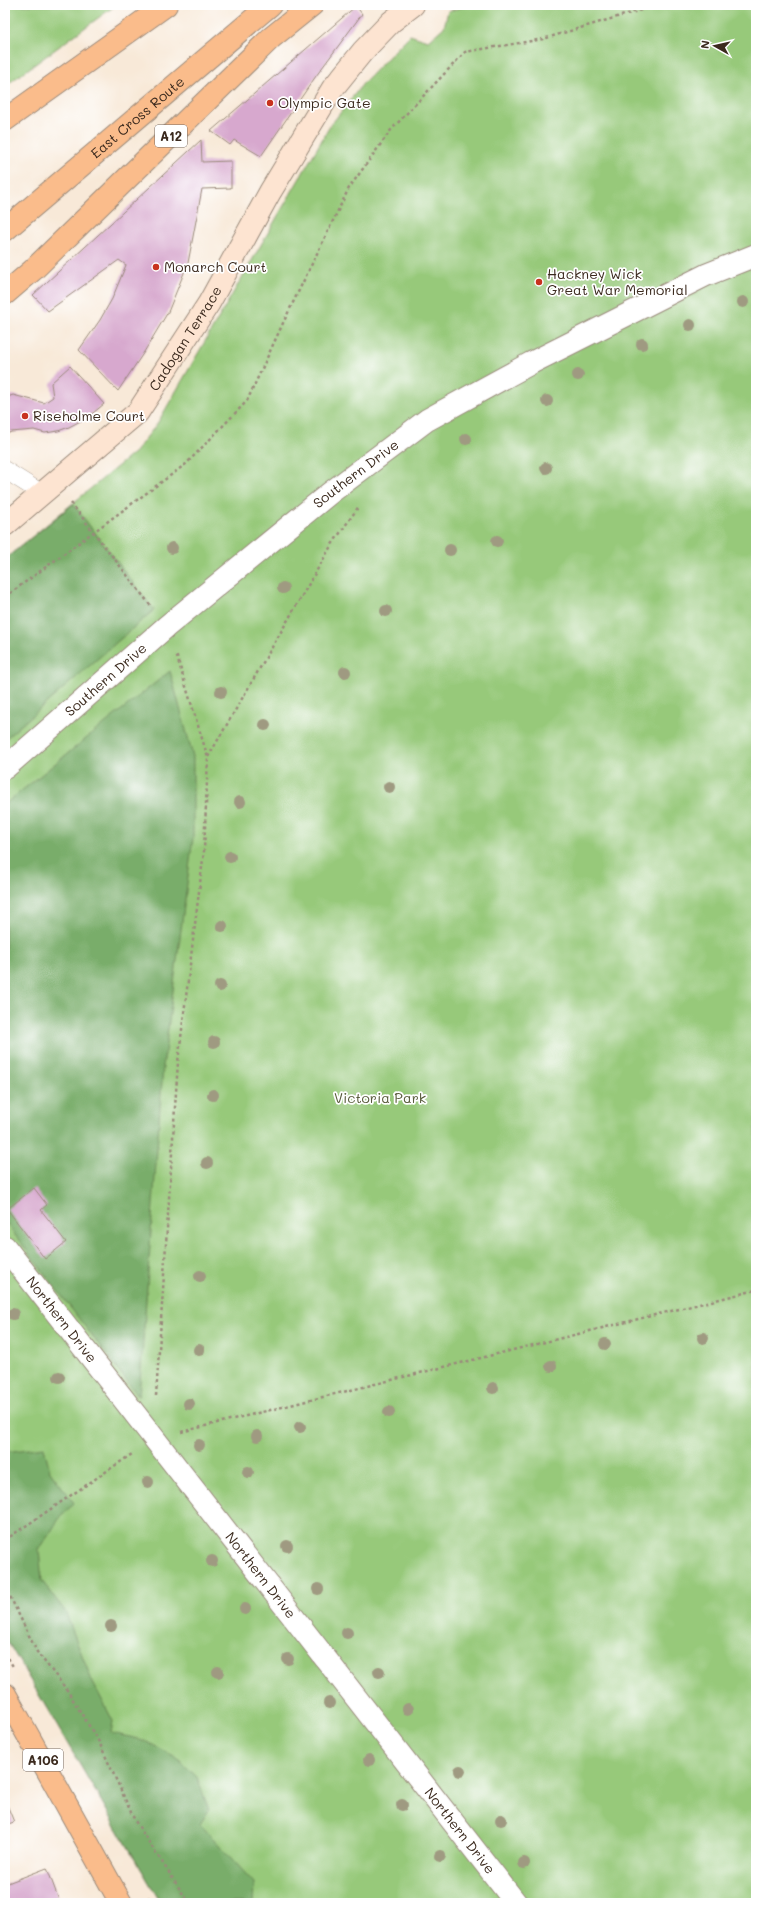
<svg xmlns="http://www.w3.org/2000/svg" width="761" height="1908" viewBox="0 0 761 1908" font-family="Mali,sans-serif">
<style>
.green{fill:#97c97a;stroke:#697a4c}
.forest{fill:#79ad6a;stroke:#5a6c44}
.building{fill:#d7a8ce}
.lines{fill:none;stroke-linecap:round;stroke-linejoin:round}
.lane-casing{stroke:#9a8a7b;stroke-width:18}
.street-casing{stroke:#9a8a7b;stroke-width:24}
.secondary-casing{stroke:#9a8a7b;stroke-width:24}
.primary-casing{stroke:#9a8a7b;stroke-width:24}
.highway-casing{stroke:#9a8a7b;stroke-width:24}
.path{stroke:#9a8a7b;stroke-width:2.5;stroke-dasharray:3 3;stroke-linecap:butt}
.lane{stroke:#fff;stroke-width:17}
.street{stroke:#fff;stroke-width:22}
.secondary{stroke:#fde4d1;stroke-width:22}
.primary{stroke:#fabc8b;stroke-width:22}
.highway{stroke:#fabc8b;stroke-width:22}
.tree{fill:#9f9a81}
.poi-dot{fill:#c8321e;stroke:#fff;stroke-width:1.5}
.labels{text-anchor:middle;stroke-width:3.5;stroke-linejoin:round;paint-order:stroke}
.shield{fill:#fff;stroke:#766a62;stroke-width:1}
.shield-label{font-size:13px;font-weight:bold;fill:#3b2a1e}
.poi-label{font-size:14px;fill:#3b2a1e;stroke:#fff;text-anchor:start}
.street-label{font-size:14px;fill:#3b2a1e;stroke:#fff}
.park-label{font-size:14px;fill:#575a3a;stroke:#fff}
</style>
<rect width="100%" height="100%" fill="#fff"/>
<filter id="ink" filterUnits="userSpaceOnUse"><feTurbulence type="fractalNoise" baseFrequency=".025" numOctaves="2"/><feDisplacementMap in="SourceGraphic" scale="8" xChannelSelector="R" yChannelSelector="G"/><feConvolveMatrix kernelMatrix="1 2 1 2 8 2 1 2 1" color-interpolation-filters="sRGB"/></filter>
<filter id="wash" filterUnits="userSpaceOnUse"><feTurbulence type="fractalNoise" baseFrequency=".012" numOctaves="4" result="noise"/><feDisplacementMap in="SourceGraphic" scale="16" xChannelSelector="R" yChannelSelector="G"/><feGaussianBlur stdDeviation="0.9" result="paint"/><feColorMatrix in="noise" values="0 0 0 0 0 0 0 0 0 0 0 0 0 0 0 0 0 1.4 0 .05"/><feComposite in="paint" operator="in"/></filter>
<g filter="url(#wash)">
<rect width="100%" height="100%" fill="#f8e9d8"/>
<path class="green" d="M5 5H116L5 86Z
M470 5H756V1903H161L5 1637V559L135 452 157 424 330 126 365 81 410 35 428 41 444 27 448 11Z"/>
<path class="forest" d="M73 504 154 610 5 739V559Z
M170 671 193 756V838L163 1067 139 1397 5 1222V804Z
M44 1447 50 1471 74 1503 59 1519 39 1550 42 1581 65 1611 92 1681 113 1721 111 1733 143 1740 176 1757 197 1777 209 1810 200 1824 254 1883 253 1903H161L5 1637V1452Z"/>
<g id="blocks">
<path class="building" d="M356 6 362 14 316 76 261 156 234 140 230 145 211 131Z
M201 140 202 162 231 161V188L202 189 188 263 168 312 144 352 118 391 79 350 100 320 112 299 126 265 119 260 48 311 33 295Z
M70 366 104 404 88 417 69 427 58 431 45 433 34 430 11 432 5 435V398L13 395 44 403 53 397 51 383Z
M34 1188 47 1205 41 1210 66 1242 45 1259 7 1209Z
M5 1800 14 1822 5 1825Z
M47 1868 60 1903H5V1884Z"/>
</g>
</g>
<g filter="url(#ink)">
<use href="#blocks" fill-opacity="0" stroke="#9a8a7b" stroke-width="1"/>
<g class="lines">
<defs>
<path id="lane" d="M5 470 43 494"/>
<g id="street">
<path id="s1" d="M5 768 167 626 330 493 427 420 531 363 706 275 756 255"/>
<path id="s2" d="M5 1247 516 1903"/>
</g>
<g id="secondary">
<path id="s3" d="M5 525 138 412 209 303 270 192 333 88 363 51 391 22 413 5"/>
</g>
<path id="primary" d="M5 1694 121 1903"/>
<g id="highway">
<path d="M5 120 166 5"/>
<path id="s4" d="M5 230 270 5"/>
<path d="M5 294 33 270 271 38 312 5"/>
</g>
</defs>
<use href="#lane" class="lane-casing"/>
<use href="#street" class="street-casing"/>
<use href="#secondary" class="secondary-casing"/>
<use href="#primary" class="primary-casing"/>
<use href="#highway" class="highway-casing"/>
<path class="path" d="M71 503 151 606
M5 597 186 464 247 401 284 321 349 188 391 130 465 52 543 39 658 5
M208 757 331 546 359 506
M156 1396 178 1062 204 851 208 758 176 654
M181 1432 756 1290
M5 1540 132 1454
M5 1586 37 1652 67 1690 99 1742 135 1821 189 1903
M5 1653 14 1668
M148 1897 152 1903"/>
<use href="#lane" class="lane"/>
<use href="#street" class="street"/>
<use href="#secondary" class="secondary"/>
<use href="#primary" class="primary"/>
<use href="#highway" class="highway"/>
</g>
<g class="tree">
<circle cx="743" cy="302" r="6"/>
<circle cx="690" cy="325" r="6"/>
<circle cx="642" cy="344" r="6"/>
<circle cx="578" cy="375" r="6"/>
<circle cx="547" cy="401" r="6"/>
<circle cx="466" cy="439" r="6"/>
<circle cx="546" cy="468" r="6"/>
<circle cx="497" cy="541" r="6"/>
<circle cx="172" cy="548" r="6"/>
<circle cx="450" cy="550" r="6"/>
<circle cx="283" cy="588" r="6"/>
<circle cx="386" cy="611" r="6"/>
<circle cx="345" cy="672" r="6"/>
<circle cx="221" cy="692" r="6"/>
<circle cx="265" cy="725" r="6"/>
<circle cx="389" cy="787" r="6"/>
<circle cx="240" cy="802" r="6"/>
<circle cx="230" cy="857" r="6"/>
<circle cx="222" cy="926" r="6"/>
<circle cx="220" cy="986" r="6"/>
<circle cx="214" cy="1042" r="6"/>
<circle cx="213" cy="1095" r="6"/>
<circle cx="207" cy="1163" r="6"/>
<circle cx="200" cy="1276" r="6"/>
<circle cx="13" cy="1314" r="6"/>
<circle cx="703" cy="1338" r="6"/>
<circle cx="605" cy="1344" r="6"/>
<circle cx="199" cy="1350" r="6"/>
<circle cx="551" cy="1366" r="6"/>
<circle cx="59" cy="1377" r="6"/>
<circle cx="493" cy="1388" r="6"/>
<circle cx="189" cy="1404" r="6"/>
<circle cx="389" cy="1412" r="6"/>
<circle cx="300" cy="1427" r="6"/>
<circle cx="257" cy="1436" r="6"/>
<circle cx="199" cy="1445" r="6"/>
<circle cx="248" cy="1472" r="6"/>
<circle cx="148" cy="1482" r="6"/>
<circle cx="287" cy="1546" r="6"/>
<circle cx="212" cy="1561" r="6"/>
<circle cx="318" cy="1589" r="6"/>
<circle cx="245" cy="1609" r="6"/>
<circle cx="111" cy="1626" r="6"/>
<circle cx="347" cy="1633" r="6"/>
<circle cx="288" cy="1659" r="6"/>
<circle cx="218" cy="1672" r="6"/>
<circle cx="379" cy="1672" r="6"/>
<circle cx="329" cy="1703" r="6"/>
<circle cx="408" cy="1709" r="6"/>
<circle cx="369" cy="1760" r="6"/>
<circle cx="460" cy="1771" r="6"/>
<circle cx="402" cy="1805" r="6"/>
<circle cx="501" cy="1820" r="6"/>
<circle cx="440" cy="1856" r="6"/>
<circle cx="524" cy="1863" r="6"/>
</g>
</g>
<g class="poi-dot">
<circle cx="270" cy="103" r="4"/>
<circle cx="156" cy="267" r="4"/>
<circle cx="539" cy="282" r="4"/>
<circle cx="25" cy="416" r="4"/>
</g>
<g class="labels">
<g class="shield">
<rect x="155" y="125" width="32" height="22" rx="3"/>
<rect x="23" y="1749" width="40" height="22" rx="3"/>
</g>
<g class="shield-label">
<text x="171" y="141">A12</text>
<text x="43" y="1765">A106</text>
</g>
<g class="poi-label">
<text x="278" y="108">Olympic Gate</text>
<text x="164" y="272">Monarch Court</text>
<text x="547" y="279">Hackney Wick<tspan x="547" dy="16">Great War Memorial</tspan></text>
<text x="33" y="421">Riseholme Court</text>
</g>
<g class="street-label">
<text dy="5" stroke="none"><textPath href="#s4" startOffset="174">East Cross Route</textPath></text>
<text dy="5" stroke="none"><textPath href="#s3" startOffset="262">Cadogan Terrace</textPath></text>
<text dy="5" stroke="none"><textPath href="#s1" startOffset="458">Southern Drive</textPath></text>
<text dy="5" stroke="none"><textPath href="#s1" startOffset="134">Southern Drive</textPath></text>
<text dy="5" stroke="none"><textPath href="#s2" startOffset="92">Northern Drive</textPath></text>
<text dy="5" stroke="none"><textPath href="#s2" startOffset="416">Northern Drive</textPath></text>
<text dy="5" stroke="none"><textPath href="#s2" startOffset="740">Northern Drive</textPath></text>
</g>
<g class="park-label">
<text x="380" y="1103">Victoria Park</text>
</g>
</g>
<rect width="761" height="1908" fill="none" stroke="#fff" stroke-width="20"/>
<g transform="translate(715 46) rotate(278)" stroke="#ffffff" stroke-width="3" paint-order="stroke">
<path d="M0-3L7 15L0 10L-7 15Z" fill="#3b2a1e"/>
<text y="-6" font-size="11" font-weight="bold" text-anchor="middle" fill="#3b2a1e">N</text>
</g>
</svg>
